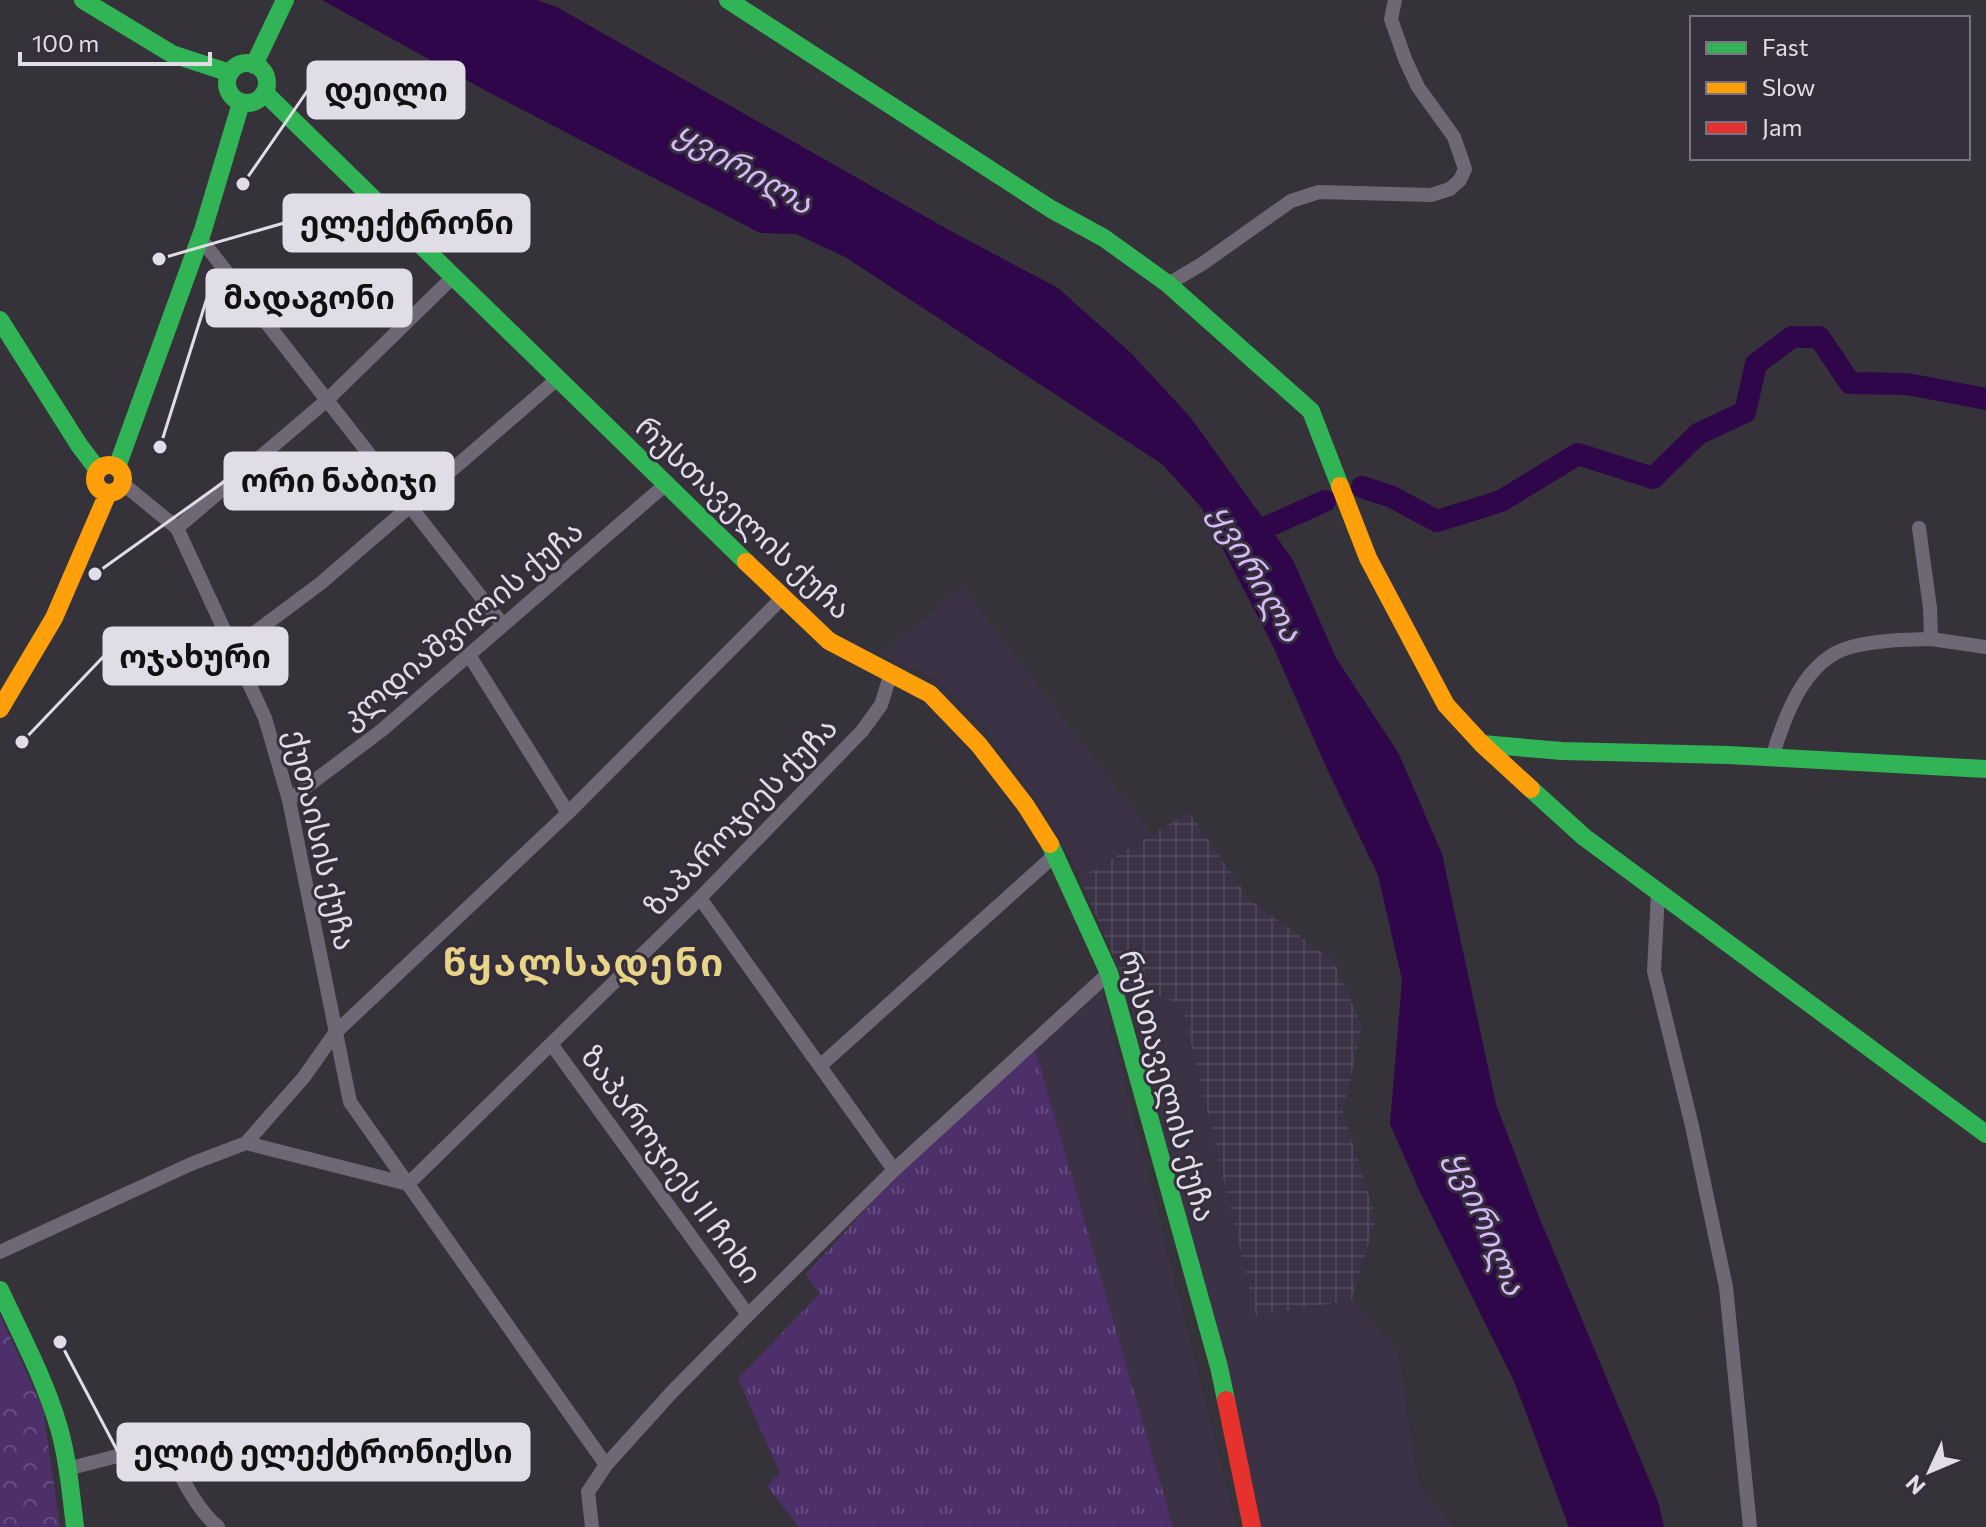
<svg xmlns="http://www.w3.org/2000/svg" width="1986" height="1527" viewBox="0 0 1986 1527" font-family="Commissioner,'Noto Sans Georgian',sans-serif">
<style>
.built{fill:#3b3245}
.industrial{fill:url(#industrial-grid)}
.grass{fill:url(#grass-tufts)}
.park{fill:url(#park-crowns)}
.pitch{fill:#4d2f6a}
.water{fill:#2e0649}
.lines{fill:none;stroke-linecap:round;stroke-linejoin:round}
.river{stroke:#2e0649;stroke-width:22}
.street{stroke:#6e6876;stroke-width:14}
.fast{stroke:#30b455;stroke-width:18}
.slow{stroke:#ff9f0a;stroke-width:18}
.jam{stroke:#e5322d;stroke-width:18}
.labels{text-anchor:middle;stroke-width:6;stroke-linejoin:round;paint-order:stroke}
.street-label{font-size:30px;fill:#e1dde6;stroke:#352e3d}
.water-label{font-size:32px;font-style:italic;fill:#d6b9f7;stroke:#352e3d}
.district-label{font-size:38px;font-weight:bold;letter-spacing:2px;fill:#e8d487;stroke:#352e3d}
.leader{fill:none;stroke:#e1dde6;stroke-width:3}
.callout-dot{fill:#e1dde6;stroke:#352e3d;stroke-width:3}
.callout{fill:#e1dde6;stroke:#e1dde6;stroke-width:3}
.callout-label{font-size:32px;text-anchor:middle;font-weight:bold;fill:#111}
</style>
<defs>
<pattern id="industrial-grid" width="8" height="8" patternUnits="userSpaceOnUse" patternTransform="scale(2)"><rect width="8" height="8" fill="#3b3245"/><path d="M0 4h8M4 0v8" fill="none" stroke="#4e4657"/></pattern>
<pattern id="grass-tufts" width="24" height="20" patternUnits="userSpaceOnUse" patternTransform="scale(2)"><rect width="24" height="20" fill="#4d2f6a"/><path d="M3 7l-1-3M5 7V3M7 7l1-3M15 17l-1-3M17 17v-4M19 17l1-3" fill="none" stroke="#664d7f"/></pattern>
<pattern id="park-crowns" width="20" height="18" patternUnits="userSpaceOnUse" patternTransform="scale(2)"><rect width="20" height="18" fill="#4d2f6a"/><path d="M2 6a3 3 0 1 1 6 0M12 15a3 3 0 1 1 6 0" fill="none" stroke="#664d7f"/></pattern>
</defs>
<rect width="100%" height="100%" fill="#35323a"/>
<path class="built" d="M962 587 1152 834 1080 878 1041 805 985 729 937 679 880 655Z
M1124 982 1182 1004 1256 1315 1352 1300 1398 1352 1419 1486 1454 1527H1259Z
M1102 990 1237 1527H1173L1035 1049Z"/>
<path class="industrial" d="M1189 812 1250 900 1334 961 1362 1027 1343 1112 1376 1218 1352 1300 1256 1316 1182 1005 1124 982 1080 878Z"/>
<path class="grass" d="M1035 1049 1173 1527H799L767 1486 780 1473 738 1379 819 1294 806 1274 885 1188Z"/>
<path class="park" d="M0 1315 43 1409 60 1527H0Z"/>
<path class="pitch" d="M6 1356 21 1386 0 1396V1359Z"/>
<path class="water" d="M322 0H536L555 6 947 229 1058 288 1132 354 1191 418 1293 560 1336 658 1399 754 1442 854 1496 1104 1537 1212 1658 1501 1664 1527H1569L1514 1381 1419 1190 1390 1124 1402 980 1378 875 1328 771 1272 644 1201 507 1162 464 845 257 796 234 760 233 490 93Z"/>
<g class="lines">
<path class="river" d="M1362 487 1390 496 1437 521 1501 501 1578 454 1653 478 1698 434 1745 412 1756 364 1792 337H1819L1850 383 1907 384 1986 399
M1242 538 1325 501"/>
<path class="street" d="M200 238 503 625
M1168 284 1202 264 1291 201 1319 192 1431 195 1450 189 1460 180 1465 169 1454 137 1418 87 1405 59 1391 19 1395 0
M122 483 177 528 265 718 289 800 350 1102 606 1465
M177 528 326 401 452 278
M1931 639 1986 647
M234 648 321 583 556 380
M469 655 568 813
M1772 758C1784 718 1804 659 1851 647 1876 640 1905 640 1931 639L1930 608 1919 528
M289 800 382 730 665 485
M1658 893 1654 971 1692 1126 1726 1287 1750 1527
M700 898 894 1170
M552 1045 748 1315
M820 1066 1056 854
M246 1143 304 1077 335 1033 568 813 782 598
M0 1252 191 1164 246 1143 408 1184 700 898 862 731 881 705 891 673
M67 1469 164 1444C179 1471 194 1507 218 1527
M592 1527 588 1492 606 1465 672 1392 748 1315 894 1170 1109 973"/>
<path class="fast" d="M83 0 172 54 230 73
M728 0 1051 209 1104 238 1168 284 1311 411 1340 486
M227 83a20 20 0 1 1 40 0a20 20 0 1 1-40 0Z
M254 65 285 0
M265 93 746 562
M0 320 79 445 98 470
M117 467 203 230 241 103
M1482 744 1562 751 1728 755 1986 769
M1531 789 1584 837 1986 1134
M1050 844 1109 973 1219 1367 1226 1400
M0 1290C21 1335 45 1380 59 1428 68 1460 71 1494 75 1527"/>
<path class="slow" d="M95 479a14 14 0 1 1 28 0a14 14 0 1 1-28 0Z
M1340 486 1368 558 1446 705 1482 744 1531 789
M746 562 829 641 930 694 979 745 1026 806 1050 844
M0 709 54 618 108 493"/>
<path class="jam" d="M1226 1400 1252 1527"/>
</g>
<g class="labels">
<g class="street-label">
<text transform="translate(743 518) rotate(43)" y="10">რუსთაველის ქუჩა</text>
<text transform="translate(462 625) rotate(-40)" y="10">კლდიაშვილის ქუჩა</text>
<text transform="translate(741 817) rotate(-46)" y="10">ზაპაროჯიეს ქუჩა</text>
<text transform="translate(320 840) rotate(77)" y="10">ქუთაისის ქუჩა</text>
<text transform="translate(1167 1086) rotate(74)" y="10">რუსთაველის ქუჩა</text>
<text transform="translate(671 1165) rotate(54)" y="10">ზაპაროჯიეს II ჩიხი</text>
</g>
<g class="water-label">
<text transform="translate(744 168) rotate(30)" y="11">ყვირილა</text>
<text transform="translate(1256 573) rotate(60)" y="11">ყვირილა</text>
<text transform="translate(1486 1223) rotate(67)" y="11">ყვირილა</text>
</g>
<g class="district-label">
<text x="584" y="976">წყალსადენი</text>
</g>
</g>
<path class="leader" d="M243 184L308 90M159 259L284 223M160 447L207 298M95 574L225 481M22 742L104 656M60 1342L118 1452"/>
<g class="callout-dot">
<circle cx="243" cy="184" r="8"/>
<circle cx="159" cy="259" r="8"/>
<circle cx="160" cy="447" r="8"/>
<circle cx="95" cy="574" r="8"/>
<circle cx="22" cy="742" r="8"/>
<circle cx="60" cy="1342" r="8"/>
</g>
<g class="callout">
<rect x="308" y="62" width="156" height="56" rx="8"/>
<rect x="284" y="195" width="245" height="56" rx="8"/>
<rect x="207" y="270" width="204" height="56" rx="8"/>
<rect x="225" y="453" width="228" height="56" rx="8"/>
<rect x="104" y="628" width="183" height="56" rx="8"/>
<rect x="118" y="1424" width="411" height="56" rx="8"/>
</g>
<g class="callout-label">
<text x="386" y="101">დეილი</text>
<text x="407" y="234">ელექტრონი</text>
<text x="309" y="309">მადაგონი</text>
<text x="339" y="492">ორი ნაბიჯი</text>
<text x="195" y="668">ოჯახური</text>
<text x="323" y="1463">ელიტ ელექტრონიქსი</text>
</g>
<rect x="1690" y="16" width="280" height="144" fill="#352e3d" stroke="#7a7481" stroke-width="2"/>
<rect x="1706" y="42" width="40" height="12" fill="#30b455" stroke="#7a7481" stroke-width="2"/>
<text x="1762" y="56" font-size="24" fill="#e1dde6">Fast</text>
<rect x="1706" y="82" width="40" height="12" fill="#ff9f0a" stroke="#7a7481" stroke-width="2"/>
<text x="1762" y="96" font-size="24" fill="#e1dde6">Slow</text>
<rect x="1706" y="122" width="40" height="12" fill="#e5322d" stroke="#7a7481" stroke-width="2"/>
<text x="1762" y="136" font-size="24" fill="#e1dde6">Jam</text>
<g transform="translate(1930 1471) rotate(226)" stroke="#352e3d" stroke-width="6" paint-order="stroke">
<path d="M0-6L14 30L0 20L-14 30Z" fill="#e1dde6"/>
<text y="-12" font-size="22" font-weight="bold" text-anchor="middle" fill="#e1dde6">N</text>
</g>
<path d="M20 52v12h190v-12" fill="none" stroke="#e1dde6" stroke-width="4"/>
<text x="32" y="52" font-size="24" fill="#e1dde6" stroke="#352e3d" stroke-width="6" paint-order="stroke">100 m</text>
</svg>
